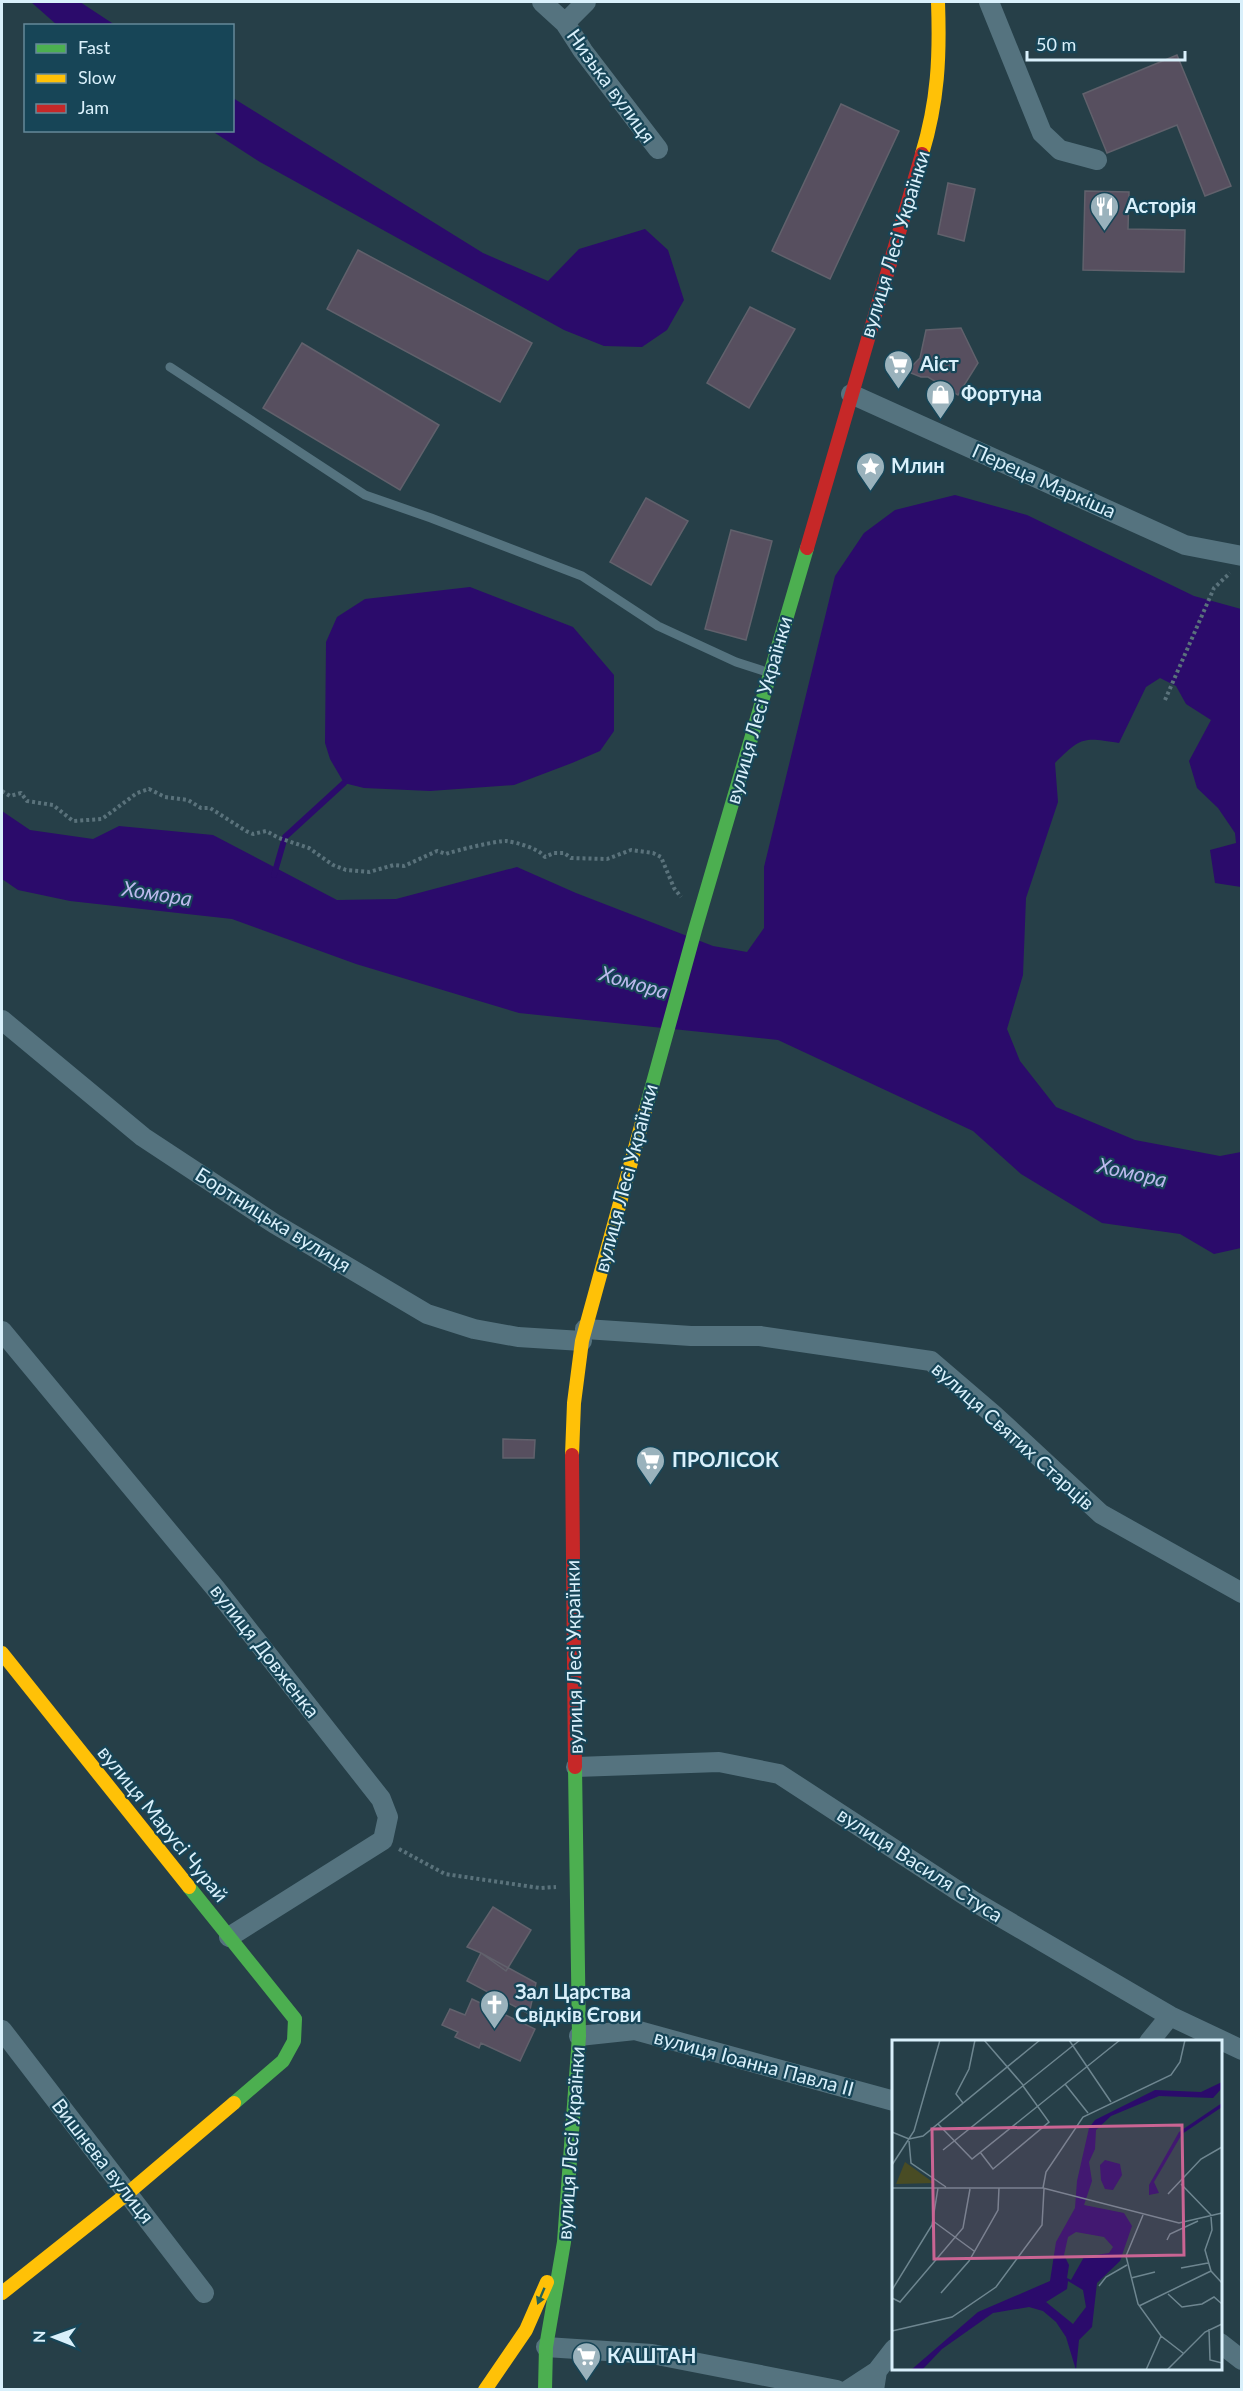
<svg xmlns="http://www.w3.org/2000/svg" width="1243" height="2391" viewBox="0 0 1243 2391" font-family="Lato,sans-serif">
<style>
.water{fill:#2b0b6b}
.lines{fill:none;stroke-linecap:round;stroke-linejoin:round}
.stream{stroke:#2b0b6b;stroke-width:6}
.building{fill:#574f5f;stroke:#61616c;stroke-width:1.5}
.path{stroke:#5a727b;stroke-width:4;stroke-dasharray:3 3;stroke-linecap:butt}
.lane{stroke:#55737f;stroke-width:9}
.street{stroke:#55737f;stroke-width:20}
.fast{stroke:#4caf50;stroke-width:14}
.slow{stroke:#ffc107;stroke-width:14}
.jam{stroke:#c62828;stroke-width:14}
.oneway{fill:#246055}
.labels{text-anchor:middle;stroke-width:4.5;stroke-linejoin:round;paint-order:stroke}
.street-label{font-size:20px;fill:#d9f0fb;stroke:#174557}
.poi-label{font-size:20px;font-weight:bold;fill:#d9f0fb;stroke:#174557;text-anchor:start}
.water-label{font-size:21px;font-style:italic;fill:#bcb9ed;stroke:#174557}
.inset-road{fill:none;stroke:#6e8690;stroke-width:1.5}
.view{fill:#ca6493;fill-opacity:0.15;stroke:#ca6493;stroke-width:3}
.inset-edge{fill:none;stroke:#d9f0fb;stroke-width:3}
</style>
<rect width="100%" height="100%" fill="#263f48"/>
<path class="water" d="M31 2H80L115 25H57Z
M233 98 483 253 548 281 579 249 645 229 668 250 684 300 667 330 642 347 604 346 564 330 260 162 212 131 232 130Z
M955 495 1027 515 1194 596 1241 609V887L1215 883 1210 850 1236 843 1235 833 1218 808 1197 788 1189 761 1211 720 1186 704 1176 686 1160 678 1146 687 1119 743C1083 737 1081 737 1055 763L1058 802 1026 898 1023 975 1007 1029 1020 1061 1056 1107 1135 1140 1220 1156 1241 1152V1248L1214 1254 1180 1234 1102 1223 1021 1174 973 1131 778 1040 519 1013 356 964 232 919 70 901 18 890 2 879V811L30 830 93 839 119 826 213 835 337 900 396 899 517 867 576 893 713 946 747 952 764 928V867L835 576 864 533 895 510Z
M470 587 573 627 614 675V731L600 751 572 763 514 785 430 791 364 788 344 783 330 759 325 743 326 642 337 617 365 599Z"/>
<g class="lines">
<path class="stream" d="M274 875 285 837 344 783"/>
</g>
<path class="building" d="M1177 55 1231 186 1205 196 1177 125 1107 153 1083 94Z
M841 104 899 131 830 279 772 251Z
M948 183 975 189 964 241 938 234Z
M1085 191 1129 192 1128 229 1185 230 1184 272 1083 270Z
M358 250 532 343 500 402 327 309Z
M750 307 795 329 749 408 707 383Z
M961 328 978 363 958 395 928 377H921L911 373 912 366 920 358 926 330Z
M302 343 439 425 400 490 263 408Z
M646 498 688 521 651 585 610 562Z
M731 530 772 541 746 640 705 629Z
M503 1439 535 1440 534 1458H503Z
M493 1907 531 1930 506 1971 481 1953 467 1947Z
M481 1953 536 1983 529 2014 467 1981Z
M472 1999 535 2029 520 2061 481 2043 479 2048 455 2037 458 2032 442 2025 450 2009 465 2015Z"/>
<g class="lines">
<path class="path" d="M1165 700 1214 588 1230 573
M2 791 10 796 21 793 27 801 53 805 73 821 102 819 137 793 149 789 165 797 188 800 201 808H210L246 831 253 834 266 831 279 838 309 848 333 865 346 870 369 872 394 865 404 866 437 851 446 854C453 851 500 840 506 841 518 843 538 848 545 857L554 853H564L571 858 607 859 631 850 653 853 661 857 674 888 681 897
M399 1849 445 1874 540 1888 556 1887"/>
<path class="lane" d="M170 367 365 495 431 518 582 576 658 626 736 662 767 672"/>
<path class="street" d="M542 2 565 23 583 51 658 149
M989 2 1042 133 1060 150 1097 160
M565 23 586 2
M851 394 1185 545 1242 556
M2 1020 143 1137 275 1224 427 1314 474 1329 518 1337 582 1341
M585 1329 691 1336H760L931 1361 994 1415 1101 1514 1242 1593
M2 1331 216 1589 381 1799 388 1817 383 1840 229 1937
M576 1767 719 1762 779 1774 975 1902 1170 2016 1242 2050
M2 2030 204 2293
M579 2036 635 2030 894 2101
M1149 2042 1170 2016
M1220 2343 1242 2360
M546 2347 652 2354 837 2390
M848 2390 877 2371
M874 2390 877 2371 894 2349"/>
<path class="fast" d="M646 1108 695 930 807 548
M189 1887 295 2019 294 2041 283 2061 234 2103
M545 2390 546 2347 564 2242 579 2036 575 1767"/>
<path class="slow" d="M922 154C938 101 940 57 938 2
M572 1455 574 1403 582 1341 646 1108
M2 1653 189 1887
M2 2293 128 2193 234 2103
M485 2390 526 2330 547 2282"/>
<path class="jam" d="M807 548 922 154
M572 1455 575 1767"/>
</g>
<defs><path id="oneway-solid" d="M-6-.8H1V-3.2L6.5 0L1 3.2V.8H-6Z" transform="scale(1.5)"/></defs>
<use class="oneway" href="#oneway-solid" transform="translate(541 2296) rotate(113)"/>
<defs>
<symbol id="restaurant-pin" viewBox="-11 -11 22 30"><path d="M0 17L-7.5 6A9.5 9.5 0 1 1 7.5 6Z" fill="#9ab2bc" stroke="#174557"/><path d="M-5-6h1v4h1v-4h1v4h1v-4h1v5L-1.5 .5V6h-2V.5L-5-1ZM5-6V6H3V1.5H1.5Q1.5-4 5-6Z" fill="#fff"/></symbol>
<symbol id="supermarket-pin" viewBox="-11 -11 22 30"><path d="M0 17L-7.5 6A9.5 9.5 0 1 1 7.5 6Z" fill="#9ab2bc" stroke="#174557"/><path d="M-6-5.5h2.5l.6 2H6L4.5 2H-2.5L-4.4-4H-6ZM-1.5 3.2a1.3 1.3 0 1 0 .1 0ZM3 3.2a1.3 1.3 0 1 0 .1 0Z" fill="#fff"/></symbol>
<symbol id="shop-pin" viewBox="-11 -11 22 30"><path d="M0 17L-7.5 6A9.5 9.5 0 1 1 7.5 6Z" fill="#9ab2bc" stroke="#174557"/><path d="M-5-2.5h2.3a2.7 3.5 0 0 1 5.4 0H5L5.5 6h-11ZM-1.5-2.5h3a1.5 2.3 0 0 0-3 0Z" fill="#fff"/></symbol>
<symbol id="sight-pin" viewBox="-11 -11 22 30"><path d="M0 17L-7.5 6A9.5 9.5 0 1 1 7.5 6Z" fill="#9ab2bc" stroke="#174557"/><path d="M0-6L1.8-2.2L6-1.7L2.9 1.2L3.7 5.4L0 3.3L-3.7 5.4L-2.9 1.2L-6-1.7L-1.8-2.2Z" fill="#fff"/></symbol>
<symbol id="church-pin" viewBox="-11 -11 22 30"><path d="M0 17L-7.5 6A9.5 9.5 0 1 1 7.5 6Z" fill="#9ab2bc" stroke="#174557"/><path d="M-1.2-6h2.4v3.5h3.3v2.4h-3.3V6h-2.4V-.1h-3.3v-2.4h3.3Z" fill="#fff"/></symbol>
</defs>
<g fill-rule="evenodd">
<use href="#restaurant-pin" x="1088" y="190" width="33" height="45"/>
<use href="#supermarket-pin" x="882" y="348" width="33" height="45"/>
<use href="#shop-pin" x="924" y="378" width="33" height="45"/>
<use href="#sight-pin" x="854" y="450" width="33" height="45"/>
<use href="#supermarket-pin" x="634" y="1444" width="33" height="45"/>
<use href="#church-pin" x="478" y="1988" width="33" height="45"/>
<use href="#supermarket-pin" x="570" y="2340" width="33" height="45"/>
</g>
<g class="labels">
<g class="street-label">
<text transform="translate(611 86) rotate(54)" y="7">Низька вулиця</text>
<text transform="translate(895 244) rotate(-73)" y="7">вулиця Лесі Українки</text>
<text transform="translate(1044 481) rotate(24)" y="7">Переца Маркіша</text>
<text transform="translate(759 710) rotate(-74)" y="7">вулиця Лесі Українки</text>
<text transform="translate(626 1178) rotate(-75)" y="7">вулиця Лесі Українки</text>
<text transform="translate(273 1220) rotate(32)" y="7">Бортницька вулиця</text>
<text transform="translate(1013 1436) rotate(42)" y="7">вулиця Святих Старців</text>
<text transform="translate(265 1651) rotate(52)" y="7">вулиця Довженка</text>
<text transform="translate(574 1657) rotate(-91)" y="7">вулиця Лесі Українки</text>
<text transform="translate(163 1824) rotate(51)" y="7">вулиця Марусі Чурай</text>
<text transform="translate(920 1865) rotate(33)" y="7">вулиця Василя Стуса</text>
<text transform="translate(754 2063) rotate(15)" y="7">вулиця Іоанна Павла II</text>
<text transform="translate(571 2143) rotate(-86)" y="7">вулиця Лесі Українки</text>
<text transform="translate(103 2161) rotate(52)" y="7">Вишнева вулиця</text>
</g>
<g class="poi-label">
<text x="1125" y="213">Асторія</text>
<text x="920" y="371">Аіст</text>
<text x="961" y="401">Фортуна</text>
<text x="891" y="473">Млин</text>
<text x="672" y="1467">ПРОЛІСОК</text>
<text x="515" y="1999">Зал Царства<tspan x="515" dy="23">Свідків Єгови</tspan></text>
<text x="607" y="2363">КАШТАН</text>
</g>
<g class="water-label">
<text transform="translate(157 894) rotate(9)" y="7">Хомора</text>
<text transform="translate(634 983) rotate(16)" y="7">Хомора</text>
<text transform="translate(1132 1173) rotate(13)" y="7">Хомора</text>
</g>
</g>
<g transform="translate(892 2040)">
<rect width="330" height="330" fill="#263f48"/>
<path d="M13 122 42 143 4 144Z" fill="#494c24"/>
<path d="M330 42V48L321 58 267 56 219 76 204 90 203 109 197 122 200 141 192 165 232 173 240 186 228 221 205 243 200 287 187 300 184 330 174 297 164 282 151 271 137 267 101 273 50 309 30 330H19L86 272 158 241 164 202 183 168 185 141 197 88 203 80 263 50 309 52ZM184 192 212 197 221 207 217 213 192 217 179 240 175 238 177 225 172 215 176 197ZM176 241 191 250 194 267 181 284 154 262 175 249ZM330 63V67L290 94 262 142 267 153 257 155V145L287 92ZM213 120 228 124 230 135 221 150 213 149 209 140 208 125Z" fill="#2b0b6b" fill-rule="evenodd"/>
<path class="inset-road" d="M92 0 131 45M177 0 219 62M173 44 196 73M71 63 64 54 77 29 83 0M46 84 80 119 228 0M0 92 17 99 31 96 148 0M17 101 19 123 54 147M51 110 188 0M88 112 101 129 157 82 131 46M0 125 22 91 48 0M289 144 319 175M0 148H151L287 183 330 173M151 148 154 132 191 77 279 35 288 22 293 0M276 154 309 119 330 107M251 175 234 216 246 264 269 296 291 313M319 177 320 190 313 210 319 231 330 243M41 181 82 211M275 200 278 194 306 181M289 228 316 223M239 238 263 232M207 246 214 237 235 225M0 250 40 185 46 148M49 253 77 221 106 170 107 148M276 254 290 267 310 264 322 257 330 264M0 258 8 262 71 188 78 149M247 266 319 231M317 289 318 320 330 323M0 291 60 277 104 247 150 185 152 149M254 330 269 296M275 330 313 292 330 284"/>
<path class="view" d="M290 85 292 215 42 219 40 89Z"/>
<rect width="330" height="330" class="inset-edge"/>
</g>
<rect width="1243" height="2391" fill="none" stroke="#d9f0fb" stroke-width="6"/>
<rect x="24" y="24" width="210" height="108" fill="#174557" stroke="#658999" stroke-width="1.5"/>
<rect x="36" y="44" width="30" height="9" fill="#4caf50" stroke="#658999" stroke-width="1.5"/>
<text x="78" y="54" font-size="18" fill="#d9f0fb">Fast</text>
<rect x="36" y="74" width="30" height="9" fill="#ffc107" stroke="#658999" stroke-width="1.5"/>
<text x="78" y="84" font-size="18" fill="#d9f0fb">Slow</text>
<rect x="36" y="104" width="30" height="9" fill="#c62828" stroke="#658999" stroke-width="1.5"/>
<text x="78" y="114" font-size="18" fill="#d9f0fb">Jam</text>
<g transform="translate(54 2337) rotate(271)" stroke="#174557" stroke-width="4.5" paint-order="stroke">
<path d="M0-4.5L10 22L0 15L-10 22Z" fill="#d9f0fb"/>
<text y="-9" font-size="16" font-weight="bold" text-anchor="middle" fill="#d9f0fb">N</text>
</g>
<path d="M1027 51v9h158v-9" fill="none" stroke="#d9f0fb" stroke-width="3"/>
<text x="1036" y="51" font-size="18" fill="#d9f0fb" stroke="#174557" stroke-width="4.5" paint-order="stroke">50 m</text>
</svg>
